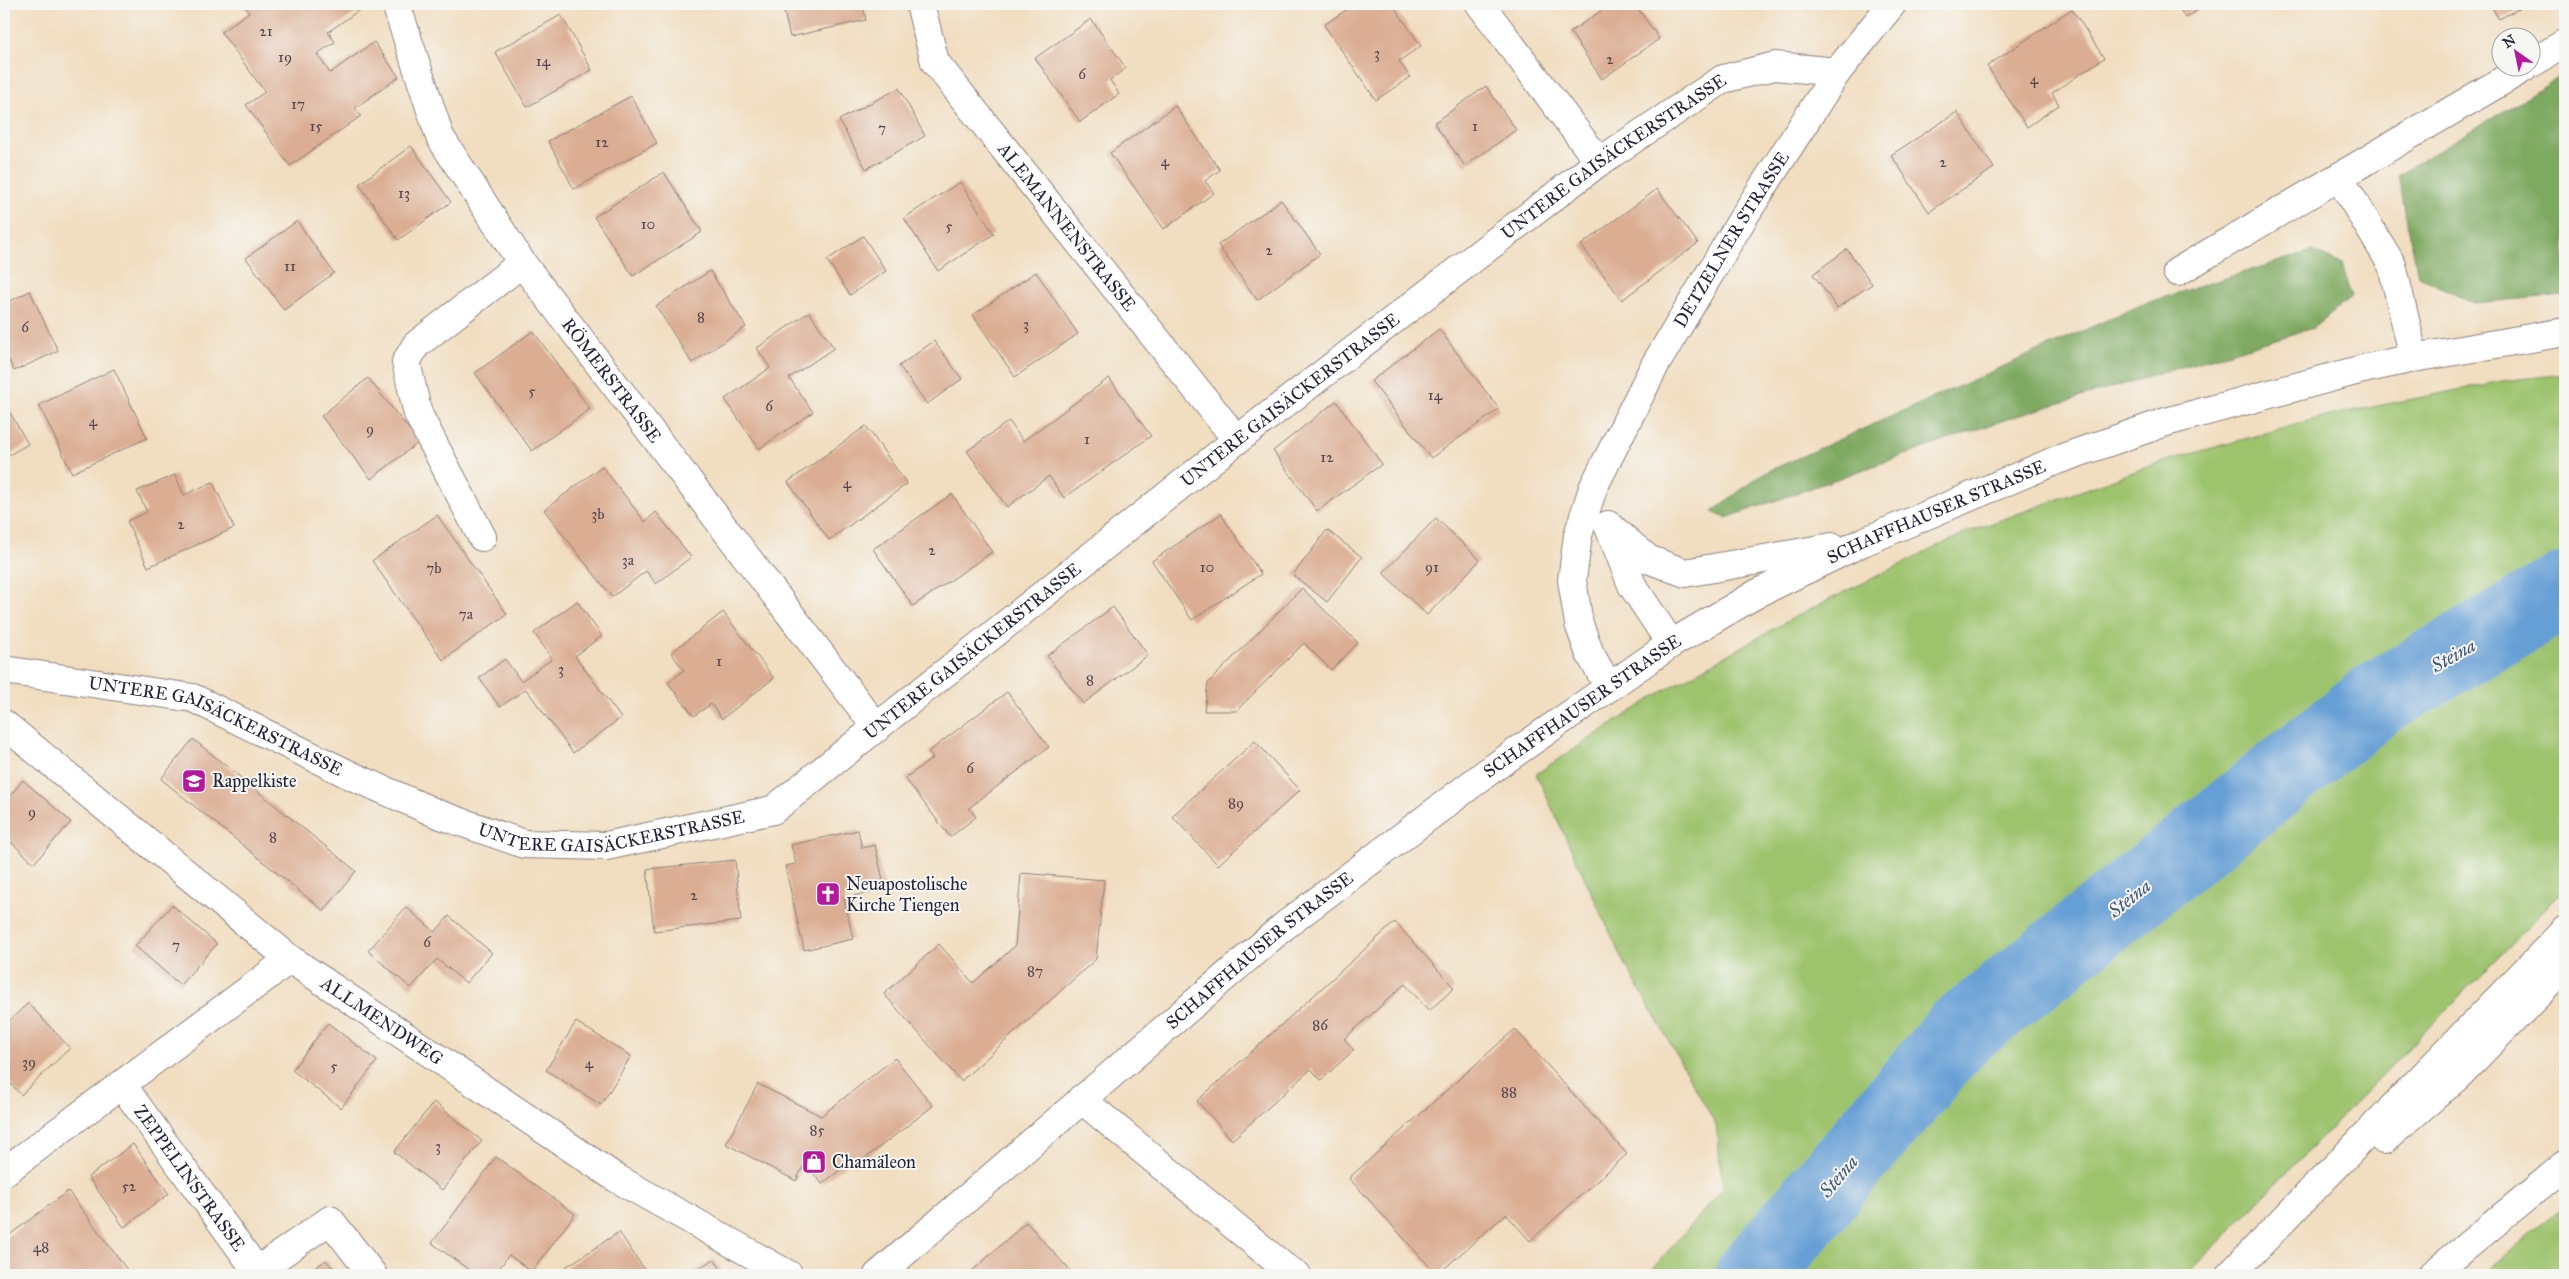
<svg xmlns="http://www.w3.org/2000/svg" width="2569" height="1279" viewBox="0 0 2569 1279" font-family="'IM FELL Great Primer',serif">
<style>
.green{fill:#9dc36d;stroke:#607254}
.forest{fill:#7ea960;stroke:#50664e}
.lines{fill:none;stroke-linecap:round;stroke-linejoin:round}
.river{stroke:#669fd5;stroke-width:76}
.building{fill:#dbad93}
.minor-casing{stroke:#8a807d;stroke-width:30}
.major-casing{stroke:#8a807d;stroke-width:30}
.highway-casing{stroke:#8a807d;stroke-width:30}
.minor{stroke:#fff;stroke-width:28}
.major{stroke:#fff;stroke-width:28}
.highway{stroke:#fff;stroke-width:28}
.labels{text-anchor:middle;stroke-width:4;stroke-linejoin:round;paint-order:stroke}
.number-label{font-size:15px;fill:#504551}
.street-label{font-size:18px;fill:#22223b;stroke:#f6f6f2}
.poi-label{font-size:18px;fill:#22223b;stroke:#f6f6f2;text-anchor:start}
.water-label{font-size:19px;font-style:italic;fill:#3d5479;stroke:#f6f6f2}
</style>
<rect width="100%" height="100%" fill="#f6f6f2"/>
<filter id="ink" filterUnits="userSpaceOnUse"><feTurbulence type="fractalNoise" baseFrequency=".02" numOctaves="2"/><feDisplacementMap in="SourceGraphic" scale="10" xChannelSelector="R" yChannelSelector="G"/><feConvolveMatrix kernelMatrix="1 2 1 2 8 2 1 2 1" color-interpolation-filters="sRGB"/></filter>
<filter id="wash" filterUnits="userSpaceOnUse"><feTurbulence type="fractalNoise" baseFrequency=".0096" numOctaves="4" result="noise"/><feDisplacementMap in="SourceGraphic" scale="20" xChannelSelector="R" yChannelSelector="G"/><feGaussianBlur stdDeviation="1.12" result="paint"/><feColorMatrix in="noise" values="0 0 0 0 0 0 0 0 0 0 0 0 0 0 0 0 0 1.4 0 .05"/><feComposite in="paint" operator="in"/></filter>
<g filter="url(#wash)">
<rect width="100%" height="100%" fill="#f1ddbf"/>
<path class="green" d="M2565 374V888L2187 1275H1647L1723 1189 1716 1125 1622 958 1536 774 1655 696 1800 614 1965 533 2155 464 2323 417 2502 381Z
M2565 1205V1275H2482Z"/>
<path class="forest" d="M2565 74V295L2474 303 2418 276 2398 175Z
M2312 251 2342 264 2352 296 2313 328 2007 419 1726 518 1712 512 1762 474 2143 304Z"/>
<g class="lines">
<path class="river" d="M1753 1275 1958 1034 2376 700 2565 590"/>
</g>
<g id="blocks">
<path class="building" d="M243 4H368L328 32 335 42 317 54 330 73 374 42 399 77 355 108 361 116 290 166 246 105 265 92 221 32 249 12Z
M782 4H863L866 20 790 37Z
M1355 4H1392L1421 46 1399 61 1410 77 1376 100 1324 25Z
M1611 4H1635L1659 39 1602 79 1570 32Z
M2177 4H2208L2185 18Z
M2490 4H2528L2499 19Z
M2072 9 2104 58 2052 93 2059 105 2027 127 1987 66Z
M561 15 592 70 527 107 495 52Z
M1091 19 1126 68 1110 80 1119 94 1080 122 1035 58Z
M1486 86 1516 130 1465 166 1434 123Z
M899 88 925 136 866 169 839 120Z
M631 96 657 143 574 189 548 141Z
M1175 106 1220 170 1205 181 1214 193 1164 229 1110 153Z
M1957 112 1994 168 1929 212 1891 155Z
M411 146 451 202 398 240 359 184Z
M664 172 702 232 633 276 594 217Z
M960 182 994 234 938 271 904 218Z
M1657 189 1698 243 1622 300 1581 245Z
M1281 200 1320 254 1257 300 1218 245Z
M297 221 334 273 284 310 246 258Z
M863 236 886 271 850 295 827 260Z
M1847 249 1872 284 1837 308 1813 274Z
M710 271 746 327 692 363 656 306Z
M1036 272 1078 334 1015 377 973 315Z
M30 291 58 351 14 371 4 350V304Z
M809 312 834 348 789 378 813 412 759 449 725 399 770 368 757 348Z
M1439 329 1499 409 1431 458 1371 381Z
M533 331 590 409 532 451 475 373Z
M934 341 962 379 927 404 899 366Z
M114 369 147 438 72 473 39 405Z
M368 378 419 442 371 479 321 416Z
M1109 378 1151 436 1064 498 1049 476 1007 507 967 451 1009 421 1023 441Z
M1336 401 1382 464 1317 511 1273 451Z
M4 402 28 444 4 458Z
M866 426 907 484 829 540 788 482Z
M602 466 645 522 656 512 691 557 656 584 646 571 612 597 544 510Z
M175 475 184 495 213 482 234 528 148 567 127 521 147 512 137 491Z
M952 494 992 552 913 606 873 549Z
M1221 514 1261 574 1192 620 1152 561Z
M437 515 507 614 443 660 372 561Z
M1436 518 1480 560 1427 615 1383 573Z
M1327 530 1362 557 1327 602 1293 575Z
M1302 588 1358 643 1331 670 1304 643 1236 711H1204L1208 683Z
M577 601 602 636 575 656 621 718 573 753 526 689 500 707 479 678 505 659 521 681 552 659 534 633Z
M1113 607 1148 655 1083 704 1047 656Z
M723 612 774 678 722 719 711 704 694 716 668 683 684 670 671 653Z
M1007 692 1049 747 969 808 976 817 950 837 905 778 933 758 928 752Z
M193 739 356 871 324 911 161 779Z
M1255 741 1300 790 1218 865 1172 816Z
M23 780 71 822 34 863 4 836V803Z
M858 830 862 848 875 845 885 889 844 898 853 939 804 950 785 866 796 864 791 845Z
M735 860 741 921 654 931 647 869Z
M1021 873 1104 880 1096 959 961 1081 884 994 939 944 973 983 1015 946Z
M172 905 217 944 180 985 135 946Z
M406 907 435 932 449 916 492 953 466 983 437 959 411 988 368 951Z
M1395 922 1454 988 1429 1011 1405 984 1344 1039 1354 1050 1321 1080 1311 1069 1232 1140 1197 1101Z
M28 1003 70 1048 21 1095 4 1076V1026Z
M576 1022 631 1056 601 1105 546 1070Z
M328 1023 377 1061 341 1108 292 1070Z
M1515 1029 1627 1154 1530 1241 1506 1214 1437 1275 1349 1178Z
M895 1058 933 1106 855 1166 851 1161 822 1184 805 1163 796 1181 726 1144 758 1084 821 1116Z
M434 1102 482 1141 442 1190 394 1152Z
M133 1144 169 1194 124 1227 88 1177Z
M496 1157 575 1214 532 1272 509 1255 494 1275H476L432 1243Z
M68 1191 131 1275H4V1239Z
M1026 1222 1074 1275H968Z
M619 1232 648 1275H572L566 1267Z
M714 1259 725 1275H688Z
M326 1260 338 1275H305Z"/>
</g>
</g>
<g filter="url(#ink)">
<use href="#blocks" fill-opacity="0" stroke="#8a807d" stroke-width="1"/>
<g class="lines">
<defs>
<g id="minor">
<path id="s1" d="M396 4 440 137 522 263 877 728"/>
<path id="s2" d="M920 4 935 62 1237 440"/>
<path d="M1480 4 1599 162"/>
<path d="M2532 63 2565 43"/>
<path d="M2339 177 2392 265 2414 358"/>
<path d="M2177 272 2524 68"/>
<path d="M482 537 418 414 406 362 416 345 522 263"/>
<path id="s3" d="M4 670 193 698 352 776 438 814 524 844 606 846 773 810 1237 440 1599 162 1723 79 1775 66 1837 72"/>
<path id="s4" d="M4 724 290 959 616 1178 789 1275"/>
<path id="s5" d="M122 1085 257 1271"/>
<path d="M1081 1099 1284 1267 1297 1275"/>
<path d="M4 1172 290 959"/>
<path d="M251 1275 330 1220 373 1275"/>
</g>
<g id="major">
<path d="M1608 525 1648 559 1685 573 1832 547"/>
<path d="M1609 527 1632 585 1671 644"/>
<path id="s6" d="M1609 687 1590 654 1579 624 1572 580 1578 535 1593 488 1655 365 1743 218 1837 72 1892 4"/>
<path id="s7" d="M878 1275 1283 927 1489 771 1671 644 1758 593 1863 542 2057 460 2166 422 2363 369 2414 358 2565 332"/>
</g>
<path id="highway" d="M2384 1140 2457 1077 2565 967
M2230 1275 2565 930
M2432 1275 2565 1165"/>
</defs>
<use href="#minor" class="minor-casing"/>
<use href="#major" class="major-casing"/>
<use href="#highway" class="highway-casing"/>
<use href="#minor" class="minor"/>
<use href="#major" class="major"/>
<use href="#highway" class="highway"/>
</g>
</g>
<defs>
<symbol id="school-square" viewBox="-11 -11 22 22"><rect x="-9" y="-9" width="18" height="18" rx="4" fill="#b5179e" stroke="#f6f6f2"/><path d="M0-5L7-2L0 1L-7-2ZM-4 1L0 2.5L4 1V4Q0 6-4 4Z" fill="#fff"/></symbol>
<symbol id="church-square" viewBox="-11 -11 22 22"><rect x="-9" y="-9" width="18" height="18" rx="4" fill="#b5179e" stroke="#f6f6f2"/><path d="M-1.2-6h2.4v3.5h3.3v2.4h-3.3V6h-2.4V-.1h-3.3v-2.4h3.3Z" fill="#fff"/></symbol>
<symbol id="shop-square" viewBox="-11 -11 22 22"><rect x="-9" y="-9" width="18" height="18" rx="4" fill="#b5179e" stroke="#f6f6f2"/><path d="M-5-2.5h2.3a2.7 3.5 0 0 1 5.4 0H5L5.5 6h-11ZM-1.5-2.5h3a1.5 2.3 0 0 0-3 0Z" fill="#fff"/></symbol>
</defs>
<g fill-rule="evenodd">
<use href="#school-square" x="180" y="767" width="28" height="28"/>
<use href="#church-square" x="814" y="880" width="28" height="28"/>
<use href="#shop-square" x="800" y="1148" width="28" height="28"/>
</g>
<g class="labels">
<g class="number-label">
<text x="266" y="36">21</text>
<text x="1377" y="58">3</text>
<text x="285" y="62">19</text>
<text x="1610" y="64">2</text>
<text x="543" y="66">14</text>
<text x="1082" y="79">6</text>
<text x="2034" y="84">4</text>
<text x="298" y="109">17</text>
<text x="316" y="131">15</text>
<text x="1475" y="131">1</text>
<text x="882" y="133">7</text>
<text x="602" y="147">12</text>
<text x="1165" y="166">4</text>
<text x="1943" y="167">2</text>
<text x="404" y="198">13</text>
<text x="648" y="229">10</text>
<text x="949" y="231">5</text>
<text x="1269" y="255">2</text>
<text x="290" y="271">11</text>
<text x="701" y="322">8</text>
<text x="1026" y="329">3</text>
<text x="25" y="332">6</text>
<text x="532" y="396">5</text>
<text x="1435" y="400">14</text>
<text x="769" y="411">6</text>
<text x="93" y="426">4</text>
<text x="370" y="434">9</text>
<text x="1087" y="444">1</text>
<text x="1327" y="462">12</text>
<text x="847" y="488">4</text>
<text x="598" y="519">3b</text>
<text x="181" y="529">2</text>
<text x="932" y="555">2</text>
<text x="628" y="565">3a</text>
<text x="1207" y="572">10</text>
<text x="1432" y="572">91</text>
<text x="434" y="573">7b</text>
<text x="466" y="619">7a</text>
<text x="719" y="666">1</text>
<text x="561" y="674">3</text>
<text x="1090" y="685">8</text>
<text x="970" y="773">6</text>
<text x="1236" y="808">89</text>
<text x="32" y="817">9</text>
<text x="273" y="842">8</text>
<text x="694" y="900">2</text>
<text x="427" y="947">6</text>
<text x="176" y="950">7</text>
<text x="1035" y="976">87</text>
<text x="1320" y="1030">86</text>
<text x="29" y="1067">39</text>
<text x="589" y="1068">4</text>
<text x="334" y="1071">5</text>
<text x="1509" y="1097">88</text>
<text x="817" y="1135">85</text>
<text x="438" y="1151">3</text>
<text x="129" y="1191">52</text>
<text x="41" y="1252">48</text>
</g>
<g class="street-label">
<text dy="6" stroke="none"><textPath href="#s3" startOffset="1871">UNTERE GAISÄCKERSTRASSE</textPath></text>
<text dy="6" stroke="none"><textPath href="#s2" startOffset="271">ALEMANNENSTRASSE</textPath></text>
<text dy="6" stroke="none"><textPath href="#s6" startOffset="494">DETZELNER STRASSE</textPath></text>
<text dy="6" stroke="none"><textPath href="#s1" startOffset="438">RÖMERSTRASSE</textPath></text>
<text dy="6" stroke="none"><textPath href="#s3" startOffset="1466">UNTERE GAISÄCKERSTRASSE</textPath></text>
<text dy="6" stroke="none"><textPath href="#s7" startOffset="1311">SCHAFFHAUSER STRASSE</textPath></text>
<text dy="6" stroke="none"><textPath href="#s3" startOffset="1061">UNTERE GAISÄCKERSTRASSE</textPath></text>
<text dy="6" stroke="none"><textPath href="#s7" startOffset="906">SCHAFFHAUSER STRASSE</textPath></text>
<text dy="6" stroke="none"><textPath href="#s3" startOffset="221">UNTERE GAISÄCKERSTRASSE</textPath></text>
<text dy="6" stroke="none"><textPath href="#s3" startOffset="641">UNTERE GAISÄCKERSTRASSE</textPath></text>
<text dy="6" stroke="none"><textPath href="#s7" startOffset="501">SCHAFFHAUSER STRASSE</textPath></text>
<text dy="6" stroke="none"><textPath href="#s4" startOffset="481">ALLMENDWEG</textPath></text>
<text dy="6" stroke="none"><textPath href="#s5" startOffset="115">ZEPPELINSTRASSE</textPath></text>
</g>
<g class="poi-label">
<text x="212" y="787">Rappelkiste</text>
<text x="846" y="890">Neuapostolische<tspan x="846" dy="21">Kirche Tiengen</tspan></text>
<text x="832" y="1168">Chamäleon</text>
</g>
<g class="water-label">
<text transform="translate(2453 655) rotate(-30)" y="7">Steina</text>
<text transform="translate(2129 898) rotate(-39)" y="7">Steina</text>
<text transform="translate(1838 1176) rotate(-50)" y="7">Steina</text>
</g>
</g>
<rect width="2569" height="1279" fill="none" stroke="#f6f6f2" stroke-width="20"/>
<g transform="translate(2516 52) rotate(327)"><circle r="24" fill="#f6f6f2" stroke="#a1a1a9"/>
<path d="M0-4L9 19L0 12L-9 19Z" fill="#b5179e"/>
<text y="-8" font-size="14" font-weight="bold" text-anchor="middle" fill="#22223b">N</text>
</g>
</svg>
